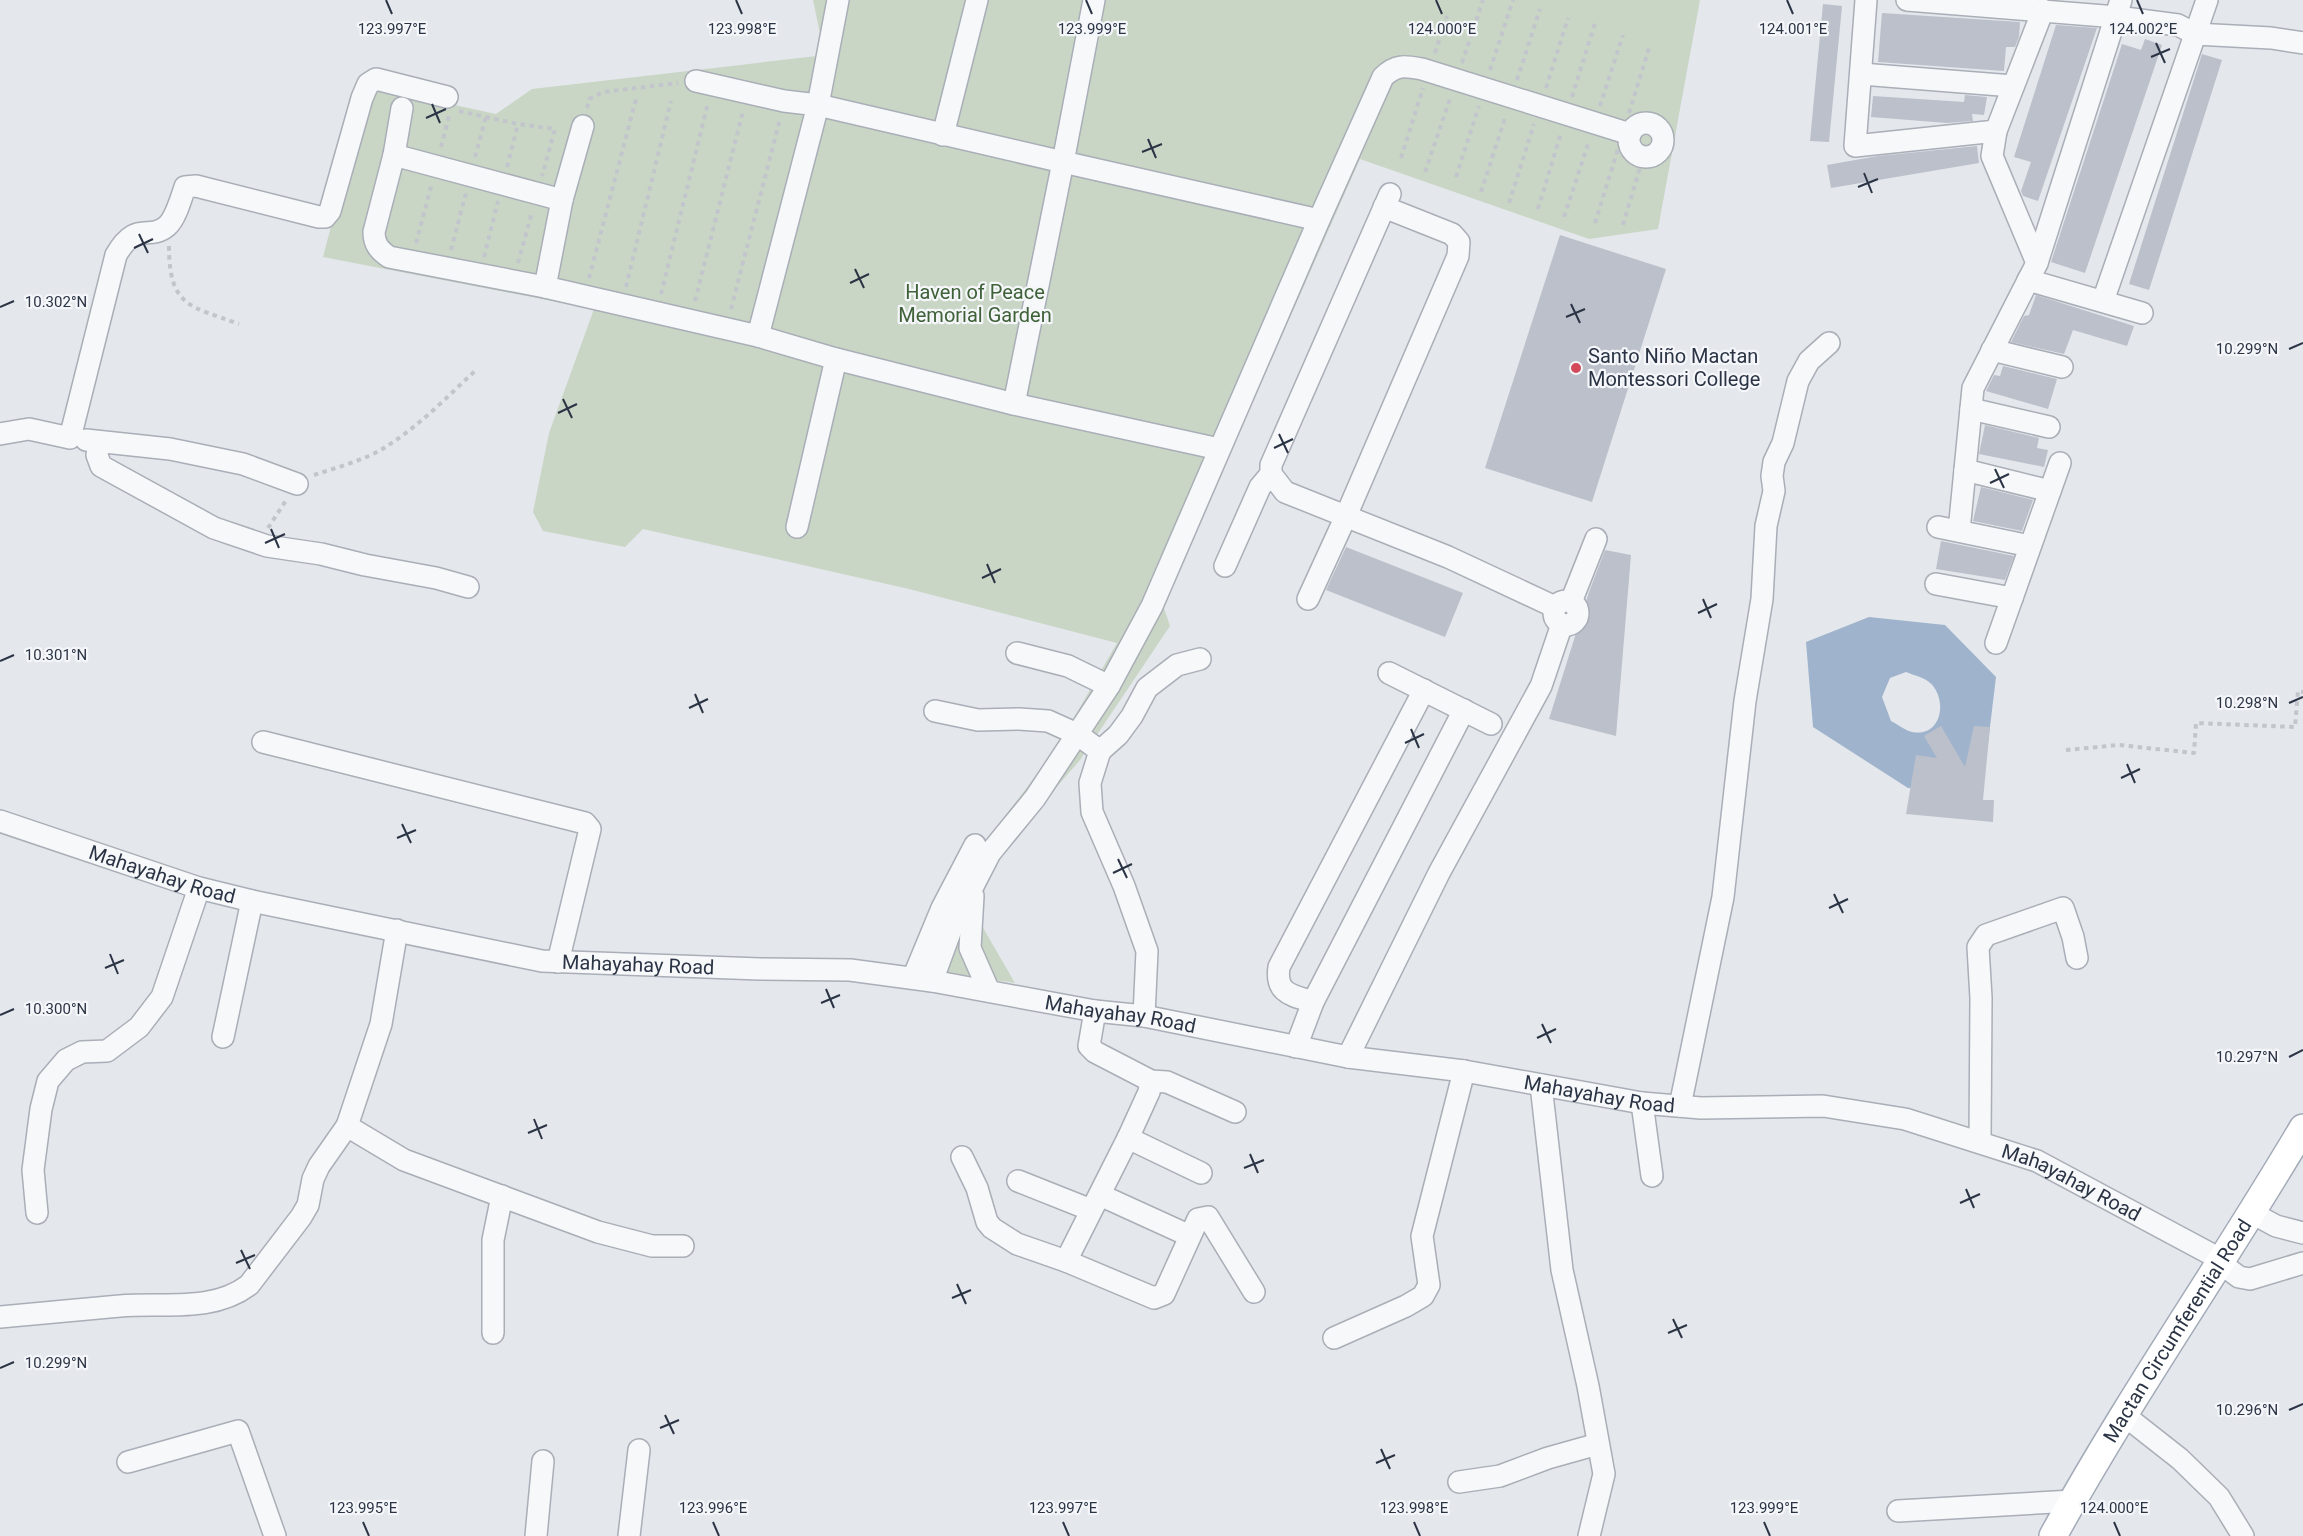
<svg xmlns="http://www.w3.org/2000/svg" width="2303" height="1536" viewBox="0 0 2303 1536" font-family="Roboto,sans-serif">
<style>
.green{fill:#c9d6c5}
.water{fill:#9fb4cc;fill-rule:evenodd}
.building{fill:#bbc0ca}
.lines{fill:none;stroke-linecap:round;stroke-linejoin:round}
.minor-casing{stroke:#a9aeb7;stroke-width:24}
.major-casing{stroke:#a3abb8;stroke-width:30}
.path{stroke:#c2c5cb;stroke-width:4;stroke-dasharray:4.5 4.5;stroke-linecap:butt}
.minor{stroke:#f7f8fa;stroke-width:21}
.major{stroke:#fff;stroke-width:27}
.ticks{fill:none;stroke:#2b3445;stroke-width:2}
.poi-dot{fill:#d1495b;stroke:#f4f6f9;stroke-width:2}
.labels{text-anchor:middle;stroke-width:4.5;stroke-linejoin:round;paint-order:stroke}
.park-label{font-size:20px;fill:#3f6138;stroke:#f4f6f9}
.poi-label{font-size:20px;fill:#2b3445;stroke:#f4f6f9;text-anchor:start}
.street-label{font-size:20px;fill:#2b3445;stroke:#f4f6f9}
.ticks-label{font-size:15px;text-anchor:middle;fill:#2b3445;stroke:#f4f6f9;stroke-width:4.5;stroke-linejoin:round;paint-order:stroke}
</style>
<rect width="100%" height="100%" fill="#e4e7ec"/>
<path class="green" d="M813 0H1700L1658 229 1589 239 1360 159 1181 564 1164 608 1170 626 1080 760 986 869 982 926 1015 983 925 969 960 886 996 828 1056 749 1117 643 909 589 643 529 625 547 543 531 533 512 549 433 594 309 323 257 333 219H338L372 87 496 114 532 89 817 56 822 43Z"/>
<path class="water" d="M1869 617 1945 625 1996 677 1983 785 1978 791 1908 788 1813 727 1806 642ZM1906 672C1913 675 1923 677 1929 682 1948 697 1943 738 1912 732 1906 731 1897 724 1891 721L1882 697 1890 678Z"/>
<path class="building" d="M1823 4 1842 6 1829 142 1810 141Z
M1882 13 2020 22 2019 37 2015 47H2006L2004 71 1878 62Z
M2056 25 2097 28 2038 201 2023 196 2021 191 2031 162 2014 157Z
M2145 39 2162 45 2085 273 2051 262 2122 44 2141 50Z
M2202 54 2222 60 2149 290 2129 284Z
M1965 95 1987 97 1984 115 1972 114 1973 121 1947 123 1871 117 1873 96 1964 102Z
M1977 146 1979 163 1831 188 1827 165 1878 156Z
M1560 235 1666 269 1592 502 1485 468Z
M2036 295 2134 326 2127 346 2073 330 2064 354 2011 342 2024 316 2029 315Z
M2003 366 2057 379 2048 409 1986 391 1994 375 2000 376Z
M1985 425 2039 438 2037 448 2048 450 2044 467 1979 454Z
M1981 487 2033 500 2022 531 1973 521Z
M1941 541 2014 556 2005 580 1936 569Z
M1346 547 1463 593 1445 637 1326 590Z
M1605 550 1631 555 1616 736 1549 719 1589 592Z
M1941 726 1965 767 1974 726 1990 727 1983 800H1994L1993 822 1906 814 1916 755 1937 758 1924 736Z"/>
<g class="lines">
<defs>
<g id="minor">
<path d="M1094 0 1063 162 1319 220"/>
<path d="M1866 0 1855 146 1996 131 2043 10"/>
<path d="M1907 0 2117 17 2178 25 2195 34 2271 38 2303 43"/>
<path d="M1861 74 2013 86"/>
<path d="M696 81 784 101 818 105 1063 162 1014 404"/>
<path d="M402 108 394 155 374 232C374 244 379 250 389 257L545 287 758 336 836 359 1014 404 1219 449"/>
<circle cx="1646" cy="140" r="17"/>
<path d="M1996 131 1992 156 2037 263"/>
<path d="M943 135 977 0"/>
<path d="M394 155 562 200"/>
<path d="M1390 194 1271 465V474L1285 492 1448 557 1555 607"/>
<path d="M2028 280 2142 313"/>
<path d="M545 287 562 200 583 126"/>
<path d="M2103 301 2207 0"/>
<path d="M758 336 818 105 838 0"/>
<path d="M1992 350 2062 367"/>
<path d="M1971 409 2049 427"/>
<path d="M0 434 29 429 70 438 116 255C137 219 148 242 167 226 176 218 181 198 185 187L196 186 319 217H325L330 211 362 98 368 84 376 79 447 97"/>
<path d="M86 440 170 449 243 464 297 484"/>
<path d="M99 442 97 455 101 466 214 528 267 546 321 554 365 565 436 578 468 587"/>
<path d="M1965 470 2050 491"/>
<path d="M797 527 836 359"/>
<path d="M1938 527 2030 546"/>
<path d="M1959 531 1973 388 2037 263 2121 0"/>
<path d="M1225 566 1260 487 1271 474"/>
<path d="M1936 584 2012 598"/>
<path d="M1308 599 1346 516 1458 256 1459 242 1452 234 1384 207"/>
<circle cx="1566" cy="613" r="12"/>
<path d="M1571 602 1596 539"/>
<path d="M1996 643 2060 463"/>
<path d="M1017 653 1068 666 1109 686"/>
<path d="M1389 673 1491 724"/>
<path d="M935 711 978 720 1019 719 1048 721 1077 734 1100 751 1090 783 1092 812 1124 886 1147 951 1144 1016"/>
<path d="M263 742 585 823 590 829 558 962"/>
<path d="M1100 751 1118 735 1132 716 1147 688 1177 665 1200 659"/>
<path id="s1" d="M0 821 199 888 252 901 542 961 760 969 850 970 932 981 1095 1011 1144 1016 1348 1057 1464 1071 1642 1103 1701 1108 1823 1106 1905 1119 2037 1161 2222 1260"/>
<path d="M973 896 970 948 989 991"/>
<path d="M913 978 942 908 975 845"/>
<path d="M932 981 952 927 990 853 1035 798 1109 686 1152 606 1319 220 1383 77C1396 64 1405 66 1422 69L1630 134"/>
<path d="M1313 1002C1292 995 1275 994 1279 967L1424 690"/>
<path d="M1095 1011 1089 1046 1095 1052 1151 1081 1167 1082 1235 1112"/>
<path d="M223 1037 252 901"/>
<path d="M1296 1047 1313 1002 1464 710"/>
<path d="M1348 1057 1439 873 1541 686 1562 624"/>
<path d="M1541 1085 1562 1270 1588 1386 1604 1474 1589 1536"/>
<path d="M1642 1103 1652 1176"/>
<path d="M1680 1106 1723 897 1745 701 1762 599 1766 526 1774 491 1772 476 1774 462 1783 443 1798 381 1809 361 1829 343"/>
<path d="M347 1126 404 1160 598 1232 652 1246H683"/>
<path d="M1128 1138 1201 1173"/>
<path d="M1980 1142 1981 998 1978 947 1986 935 2063 908 2073 937 2077 958"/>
<path d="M962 1157 977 1188 987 1222 992 1228 1017 1244 1066 1261 1154 1298 1164 1294 1198 1219 1208 1217 1254 1292"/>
<path d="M1018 1181 1091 1210"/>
<path d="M1100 1195 1190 1236"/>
<path d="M37 1213 33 1170 41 1109 48 1081 66 1060 82 1052 107 1051 139 1027 162 997 199 888"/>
<path d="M2252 1213 2276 1226 2303 1233"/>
<path d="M1066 1261 1128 1138 1149 1092 1151 1081"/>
<path d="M2220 1263 2239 1277 2250 1279 2303 1263"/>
<path d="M0 1317C40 1313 80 1310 120 1306 163 1302 212 1313 249 1285L301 1217 308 1205 313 1179 319 1166 347 1126 381 1024 397 930"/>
<path d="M493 1333V1240L502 1196"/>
<path d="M1334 1338 1406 1306 1423 1296 1429 1285 1422 1236 1464 1071"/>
<path d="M2124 1415 2180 1459 2219 1497 2243 1536"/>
<path d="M128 1462 238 1431 275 1536"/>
<path d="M1459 1482 1500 1476 1548 1458 1598 1444"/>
<path d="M1898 1511 2072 1501"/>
<path d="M536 1536 543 1461"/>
<path d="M629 1536 639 1450"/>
</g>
<g id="major">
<path id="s2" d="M2053 1536C2130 1396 2222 1265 2303 1128"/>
</g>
</defs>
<use href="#minor" class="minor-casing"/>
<use href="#major" class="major-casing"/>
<path class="path" d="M1435 53 1447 16
M1462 63 1483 0
M1490 70 1513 0
M1517 80 1540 9
M1546 88 1568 18
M1572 97 1595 23
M1600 106 1623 35
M587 108 589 99 603 92 678 83
M459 111 518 124 555 129 542 176
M1629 113 1650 45
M441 147 449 116
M475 157 486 117
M1401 158 1423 88
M507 167 518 124
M1425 172 1451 96
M1456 177 1479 106
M1481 192 1506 115
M1509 203 1534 124
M1538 209 1561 133
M1564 217 1589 141
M1595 223 1618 149
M1623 225 1643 157
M416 243 432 183
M169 246C169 307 190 306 239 324
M451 250 466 193
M484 257 498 201
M518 263 532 212
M589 278 636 99
M626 287 671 101
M661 294 708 103
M695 301 743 111
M731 309 780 119
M314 475C338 467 366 460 387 446 419 426 447 397 475 371
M268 528 287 499
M2066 750 2119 745 2194 753 2196 723 2295 727 2298 691 2303 692"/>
<use href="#minor" class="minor"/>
<use href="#major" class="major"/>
</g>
<path class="ticks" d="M386 0 392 14M736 0 742 14M1086 0 1092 14M1436 0 1442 14M1787 0 1793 14M2137 0 2143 14M2156 43 2165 63M2151 57 2170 49M432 104 440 123M426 118 446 109M1148 139 1156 158M1142 152 1162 144M1864 173 1872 193M1858 187 1878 179M139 234 148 253M134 248 153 239M855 269 864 288M850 283 869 274M1571 304 1580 323M0 307 14 301M1566 317 1585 309M2289 349 2303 343M563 399 572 418M558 413 577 404M1279 434 1288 453M1274 448 1293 439M1995 469 2004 488M1990 483 2009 474M271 529 279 548M265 543 285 534M987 564 995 583M982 578 1001 569M1703 599 1711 618M1698 613 1717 604M0 661 14 655M695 694 703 713M2289 703 2303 697M689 708 708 699M1411 729 1419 748M1405 743 1424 734M2127 764 2135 783M2121 778 2140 769M402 824 411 843M397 838 416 830M1118 859 1127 878M1113 873 1132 864M1834 894 1843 913M1829 908 1848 899M110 954 118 974M105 968 124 960M826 989 834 1008M821 1003 840 995M0 1015 14 1009M1542 1024 1551 1043M1537 1038 1556 1029M2289 1057 2303 1050M534 1119 542 1139M528 1133 547 1125M1250 1154 1258 1173M1244 1168 1264 1160M1966 1189 1974 1208M1960 1203 1980 1194M241 1250 250 1269M236 1263 255 1255M957 1284 966 1304M952 1298 971 1290M1673 1319 1682 1338M1668 1333 1687 1325M0 1368 14 1362M2289 1410 2303 1404M665 1415 674 1434M660 1428 679 1420M1381 1449 1390 1469M1376 1463 1395 1455M363 1522 369 1536M713 1522 719 1536M1063 1522 1069 1536M1414 1522 1420 1536M1764 1522 1770 1536M2114 1522 2120 1536"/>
<circle class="poi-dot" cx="1576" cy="368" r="6"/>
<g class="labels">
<g class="park-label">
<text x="975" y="299">Haven of Peace<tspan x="975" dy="23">Memorial Garden</tspan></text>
</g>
<g class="poi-label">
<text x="1588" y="363">Santo Niño Mactan<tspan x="1588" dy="23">Montessori College</tspan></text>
</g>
<g class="street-label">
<text dy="7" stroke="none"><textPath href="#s1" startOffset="171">Mahayahay Road</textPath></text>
<text dy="7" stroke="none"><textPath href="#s1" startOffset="657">Mahayahay Road</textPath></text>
<text dy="7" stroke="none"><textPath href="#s1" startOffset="1143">Mahayahay Road</textPath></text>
<text dy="7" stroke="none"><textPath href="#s1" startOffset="1629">Mahayahay Road</textPath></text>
<text dy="7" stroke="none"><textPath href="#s1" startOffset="2115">Mahayahay Road</textPath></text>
<text dy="7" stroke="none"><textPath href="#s2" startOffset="240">Mactan Circumferential Road</textPath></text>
</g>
</g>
<g class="ticks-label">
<text x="2143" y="34">124.002°E</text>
<text x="392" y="34">123.997°E</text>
<text x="742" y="34">123.998°E</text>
<text x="1092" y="34">123.999°E</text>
<text x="1442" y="34">124.000°E</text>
<text x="1793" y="34">124.001°E</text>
<text x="56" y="307">10.302°N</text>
<text x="2247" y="354">10.299°N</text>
<text x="56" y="660">10.301°N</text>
<text x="2247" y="708">10.298°N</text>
<text x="56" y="1014">10.300°N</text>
<text x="2247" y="1062">10.297°N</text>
<text x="56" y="1368">10.299°N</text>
<text x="2247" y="1415">10.296°N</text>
<text x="363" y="1513">123.995°E</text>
<text x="713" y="1513">123.996°E</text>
<text x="1063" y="1513">123.997°E</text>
<text x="1414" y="1513">123.998°E</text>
<text x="1764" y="1513">123.999°E</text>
<text x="2114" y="1513">124.000°E</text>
</g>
</svg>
